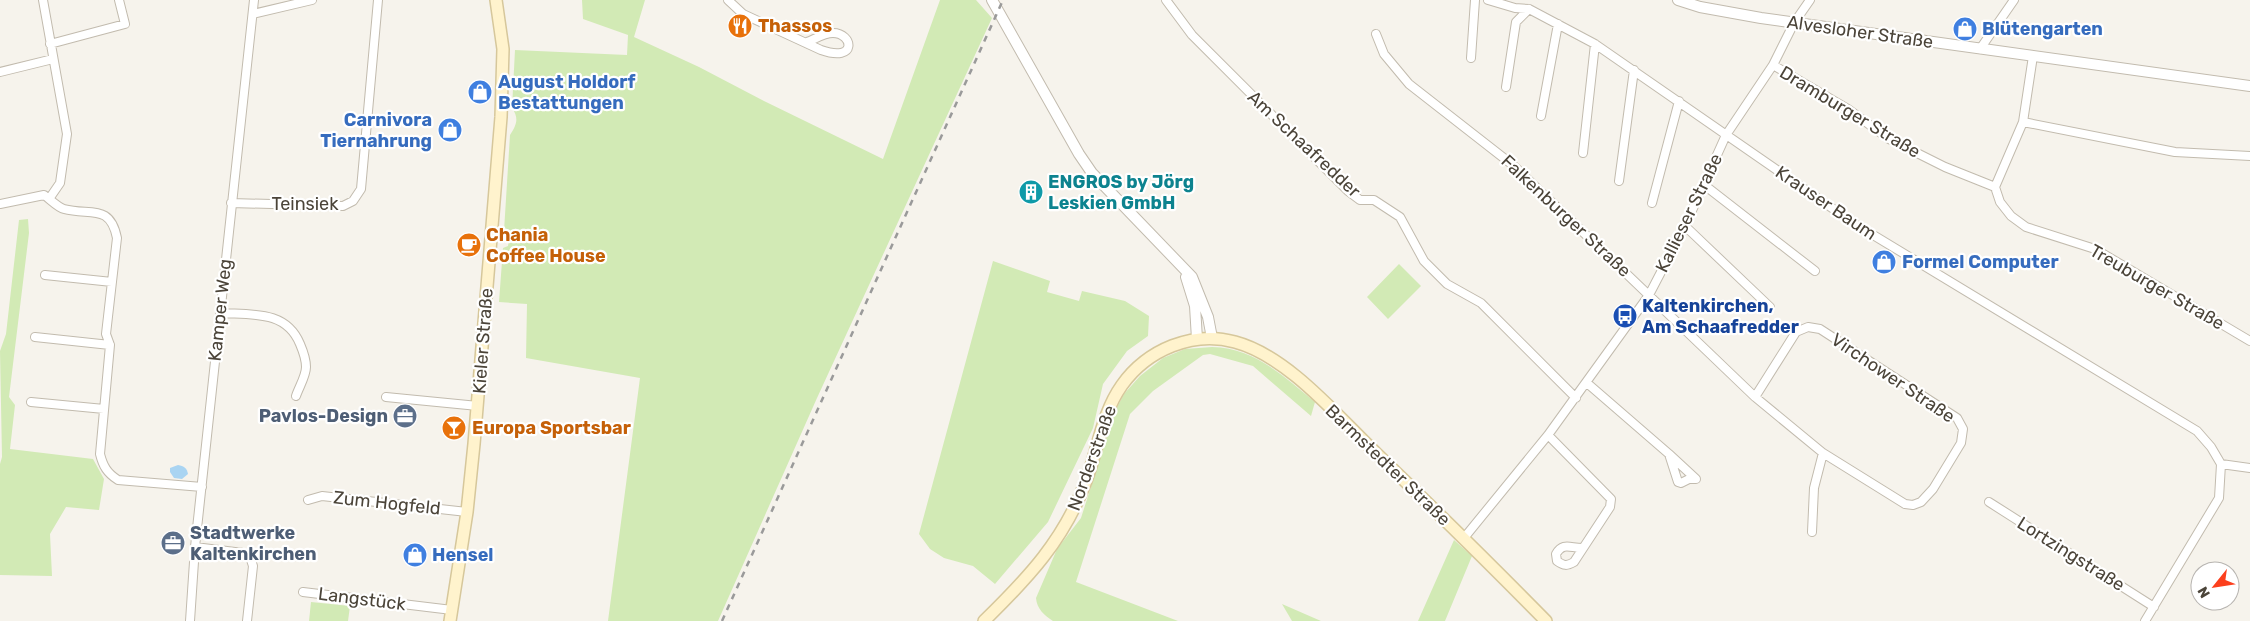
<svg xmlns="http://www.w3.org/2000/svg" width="2250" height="621" viewBox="0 0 2250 621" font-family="Rubik,sans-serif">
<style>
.green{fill:#d2eab5}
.water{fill:#a9d4f2}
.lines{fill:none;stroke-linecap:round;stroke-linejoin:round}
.minor-casing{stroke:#c2bbae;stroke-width:10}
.tertiary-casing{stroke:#c2bbae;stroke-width:12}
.secondary-casing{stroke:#d6c79b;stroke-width:14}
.minor{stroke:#fff;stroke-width:8}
.tertiary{stroke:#fff;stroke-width:10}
.secondary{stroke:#fff3cd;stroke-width:11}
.rail{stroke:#9a9a9a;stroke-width:2.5;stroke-dasharray:6 6;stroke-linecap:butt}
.labels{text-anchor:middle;stroke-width:4.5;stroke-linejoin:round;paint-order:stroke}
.food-label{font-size:18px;font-weight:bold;fill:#c56008;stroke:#fff;text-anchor:start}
.shop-label{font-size:18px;font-weight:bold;fill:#366cbe;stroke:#fff;text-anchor:start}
.street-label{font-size:18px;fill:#4b4439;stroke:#fff}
.culture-label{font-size:18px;font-weight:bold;fill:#0d838f;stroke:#fff;text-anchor:start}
.transit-label{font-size:18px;font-weight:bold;fill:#164399;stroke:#fff;text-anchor:start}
.service-label{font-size:18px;font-weight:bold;fill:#4e5e75;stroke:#fff;text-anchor:end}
</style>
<rect width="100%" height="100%" fill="#f6f3ec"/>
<path class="green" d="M582 0H645L634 37 699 67 764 101 883 159 940 0H976L992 18 817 398 718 621H608L640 378 526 358 527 304 499 302 503 248 508 246 509 239 504 231 510 135C517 124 519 118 512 108L515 50 627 55 628 35 583 19Z
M28 219 29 233 9 397 15 405 10 449 93 459 104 479 99 510 66 507 50 534 52 576 0 575V464L2 457 0 351 6 334 19 220Z
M993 261 1050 281 1047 292 1079 301 1082 291 1125 301 1149 316 1148 336 1127 351 1103 384 1093 428 1048 522 995 584 973 566 944 558 930 549 919 534Z
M1399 264 1421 286 1388 319 1367 297Z
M1212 347C1255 348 1283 376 1315 402L1311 416 1253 366 1210 354 1203 355 1153 391 1130 414 1076 582 1178 621H1053C1044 615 1037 609 1036 598L1057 549 1081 518 1115 411 1124 394 1140 376 1163 358 1185 349Z
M1454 540 1472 556 1445 621H1418Z
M311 602 350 606 348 621H309Z
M1282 604 1321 621H1292Z"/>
<path class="water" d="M178 465C184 466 187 468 188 474L182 479 174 478 170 472V468Z"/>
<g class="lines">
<defs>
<path id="minor" d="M43 0 67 134 60 183 49 199
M728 0 743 14 821 50C858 63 853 33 833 33 824 33 815 39 807 42
M1166 0 1192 35 1348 191 1360 200H1374L1400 217 1424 261 1447 284 1481 303 1576 398
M1488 0 1515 8 1529 9 1595 44 1855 224 2197 431 2211 447 2221 464 2219 498 2145 621
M253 14 312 0
M1376 34 1384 54 1409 84 1514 166 1755 397 1823 453 1905 504 1913 505 1921 502 1933 489 1961 443 1963 429 1957 418 1820 329 1808 327 1796 332 1755 397
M50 44 125 24 119 0
M1980 49 2014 0
M1471 58 1475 0
M1773 65 1848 109 1889 139 1945 167 1995 187 2023 122 2033 56
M0 72 53 59
M1506 87 1516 22 1529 9
M1541 116 1558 24
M2023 122 2175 152 2250 156
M1583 153 1595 44
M1619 181 1634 70
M1703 184 1815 271
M1995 187 2000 202 2011 216 2026 227 2095 249 2250 341
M231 203 343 206 353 201 361 189 378 0
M1652 203 1679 101
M0 204 44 195C50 199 57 207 64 209 90 216 110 203 117 238L106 334 110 345 100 454C103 466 107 473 118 480L202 487
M1685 226 1770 307
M45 275 112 282
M220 313C252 315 286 310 300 344 303 351 306 359 306 367 306 376 299 387 296 396
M35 337 110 345
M1587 383 1669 454 1678 482 1681 483 1689 479H1696L1669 454
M386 397 478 406
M31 402 104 409
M1548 435 1611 499 1610 507 1574 562C1567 566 1564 566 1557 561L1556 554C1563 542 1570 548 1582 548
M2221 464 2250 468
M308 500 322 496 467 512
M1989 502 2154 607
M1812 532 1814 488 1823 453
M1464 538 1548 435 1649 295 1685 226 1726 135 1773 65 1794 23 1810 0
M195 547 243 553 250 557 253 566 247 621
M303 592 452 610
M190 621 195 547 254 0"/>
<path id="tertiary" d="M992 0 1079 154 1092 173 1192 277 1208 317 1212 338
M1678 0 1700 7 1761 18 2250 86
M1186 277 1195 306 1197 339"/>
<path id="secondary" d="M450 621 467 512 474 444 501 117 503 49 496 0
M984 621C1028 578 1064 540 1086 481 1098 449 1102 413 1122 385 1147 350 1193 330 1235 342 1288 356 1338 417 1377 454 1434 509 1490 564 1546 621"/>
</defs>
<use href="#minor" class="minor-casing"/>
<use href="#tertiary" class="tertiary-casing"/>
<use href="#secondary" class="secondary-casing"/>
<use href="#minor" class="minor"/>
<use href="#tertiary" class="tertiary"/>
<use href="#secondary" class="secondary"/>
<path class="rail" d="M722 621 1003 0"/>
</g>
<defs>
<symbol id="restaurant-disc" viewBox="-11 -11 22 22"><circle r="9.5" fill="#e8710a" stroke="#fff"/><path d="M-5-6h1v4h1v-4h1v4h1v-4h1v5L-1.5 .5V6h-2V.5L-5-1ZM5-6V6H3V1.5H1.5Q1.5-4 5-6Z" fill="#fff"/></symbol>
<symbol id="shop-disc" viewBox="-11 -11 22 22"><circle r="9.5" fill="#3f7fe0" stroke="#fff"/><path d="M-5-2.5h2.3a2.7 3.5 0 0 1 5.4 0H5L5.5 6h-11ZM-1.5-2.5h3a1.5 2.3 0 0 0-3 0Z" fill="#fff"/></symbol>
<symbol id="building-disc" viewBox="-11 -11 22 22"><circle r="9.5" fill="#0f9aa8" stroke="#fff"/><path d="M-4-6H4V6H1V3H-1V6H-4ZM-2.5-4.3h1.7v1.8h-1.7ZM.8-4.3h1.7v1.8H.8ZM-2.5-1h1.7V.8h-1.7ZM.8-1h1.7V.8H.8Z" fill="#fff"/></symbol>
<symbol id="cafe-disc" viewBox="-11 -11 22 22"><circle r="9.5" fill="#e8710a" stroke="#fff"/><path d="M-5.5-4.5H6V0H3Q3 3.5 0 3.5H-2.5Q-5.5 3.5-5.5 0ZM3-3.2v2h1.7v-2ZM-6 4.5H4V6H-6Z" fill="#fff"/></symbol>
<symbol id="bus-disc" viewBox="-11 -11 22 22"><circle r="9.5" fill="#1a4fb4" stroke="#fff"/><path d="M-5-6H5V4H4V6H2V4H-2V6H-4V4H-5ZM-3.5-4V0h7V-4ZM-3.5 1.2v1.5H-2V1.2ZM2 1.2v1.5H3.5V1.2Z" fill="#fff"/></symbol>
<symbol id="office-disc" viewBox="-11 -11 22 22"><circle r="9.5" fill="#5c6f8a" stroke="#fff"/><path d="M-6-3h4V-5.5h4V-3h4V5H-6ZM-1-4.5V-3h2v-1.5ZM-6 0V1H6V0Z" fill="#fff"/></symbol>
<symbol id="bar-disc" viewBox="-11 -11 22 22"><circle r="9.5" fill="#e8710a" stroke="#fff"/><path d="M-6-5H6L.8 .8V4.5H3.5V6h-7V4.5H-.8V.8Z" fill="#fff"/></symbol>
</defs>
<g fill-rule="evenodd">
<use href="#restaurant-disc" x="726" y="12" width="28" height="28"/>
<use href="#shop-disc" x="1951" y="15" width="28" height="28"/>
<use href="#shop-disc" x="466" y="78" width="28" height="28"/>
<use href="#shop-disc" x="436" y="116" width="28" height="28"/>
<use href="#building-disc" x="1017" y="178" width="28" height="28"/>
<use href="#cafe-disc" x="455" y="231" width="28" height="28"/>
<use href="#shop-disc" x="1870" y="248" width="28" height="28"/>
<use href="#bus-disc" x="1611" y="302" width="28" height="28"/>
<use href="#office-disc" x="391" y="402" width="28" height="28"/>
<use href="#bar-disc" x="440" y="414" width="28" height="28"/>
<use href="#office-disc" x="159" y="529" width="28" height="28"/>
<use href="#shop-disc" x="401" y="541" width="28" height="28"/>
</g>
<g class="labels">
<g class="food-label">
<text x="758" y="32">Thassos</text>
<text x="486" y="241">Chania<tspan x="486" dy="21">Coffee House</tspan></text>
<text x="472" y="434">Europa Sportsbar</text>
</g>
<g class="shop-label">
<text x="1982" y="35">Blütengarten</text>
<text x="498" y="88">August Holdorf<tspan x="498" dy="21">Bestattungen</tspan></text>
<text x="432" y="126" text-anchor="end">Carnivora<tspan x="432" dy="21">Tiernahrung</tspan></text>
<text x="1902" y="268">Formel Computer</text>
<text x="432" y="561">Hensel</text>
</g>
<g class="street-label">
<text transform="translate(1860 32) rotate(8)" y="6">Alvesloher Straße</text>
<text transform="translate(1850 112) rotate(31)" y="6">Dramburger Straße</text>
<text transform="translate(1304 144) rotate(43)" y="6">Am Schaafredder</text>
<text transform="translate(1826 203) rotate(34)" y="6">Krauser Baum</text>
<text x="305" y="210">Teinsiek</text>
<text transform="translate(1689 213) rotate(-64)" y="6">Kallieser Straße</text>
<text transform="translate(1566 216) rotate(43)" y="6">Falkenburger Straße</text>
<text transform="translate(2157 287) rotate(30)" y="6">Treuburger Straße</text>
<text transform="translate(220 310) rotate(-84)" y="6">Kamper Weg</text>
<text transform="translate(483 341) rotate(-86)" y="6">Kieler Straße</text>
<text transform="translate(1893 378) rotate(34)" y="6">Virchower Straße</text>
<text transform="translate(1092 458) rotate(-70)" y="6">Norderstraße</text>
<text transform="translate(1388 465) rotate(44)" y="6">Barmstedter Straße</text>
<text transform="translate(387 503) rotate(6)" y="6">Zum Hogfeld</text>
<text transform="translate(2071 554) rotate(32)" y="6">Lortzingstraße</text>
<text transform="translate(362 599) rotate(7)" y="6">Langstück</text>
</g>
<g class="culture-label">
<text x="1048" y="188">ENGROS by Jörg<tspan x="1048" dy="21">Leskien GmbH</tspan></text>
</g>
<g class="transit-label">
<text x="1642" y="312">Kaltenkirchen,<tspan x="1642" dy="21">Am Schaafredder</tspan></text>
</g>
<g class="service-label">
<text x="388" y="422">Pavlos-Design</text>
<text x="190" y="539" text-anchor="start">Stadtwerke<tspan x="190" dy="21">Kaltenkirchen</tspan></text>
</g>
</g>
<g transform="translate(2215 586) rotate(240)"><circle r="24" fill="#ffffff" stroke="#b7b4b0"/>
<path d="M0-4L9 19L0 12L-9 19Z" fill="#fc3f1d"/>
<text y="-8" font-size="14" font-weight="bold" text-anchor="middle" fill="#4b4439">N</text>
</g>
</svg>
